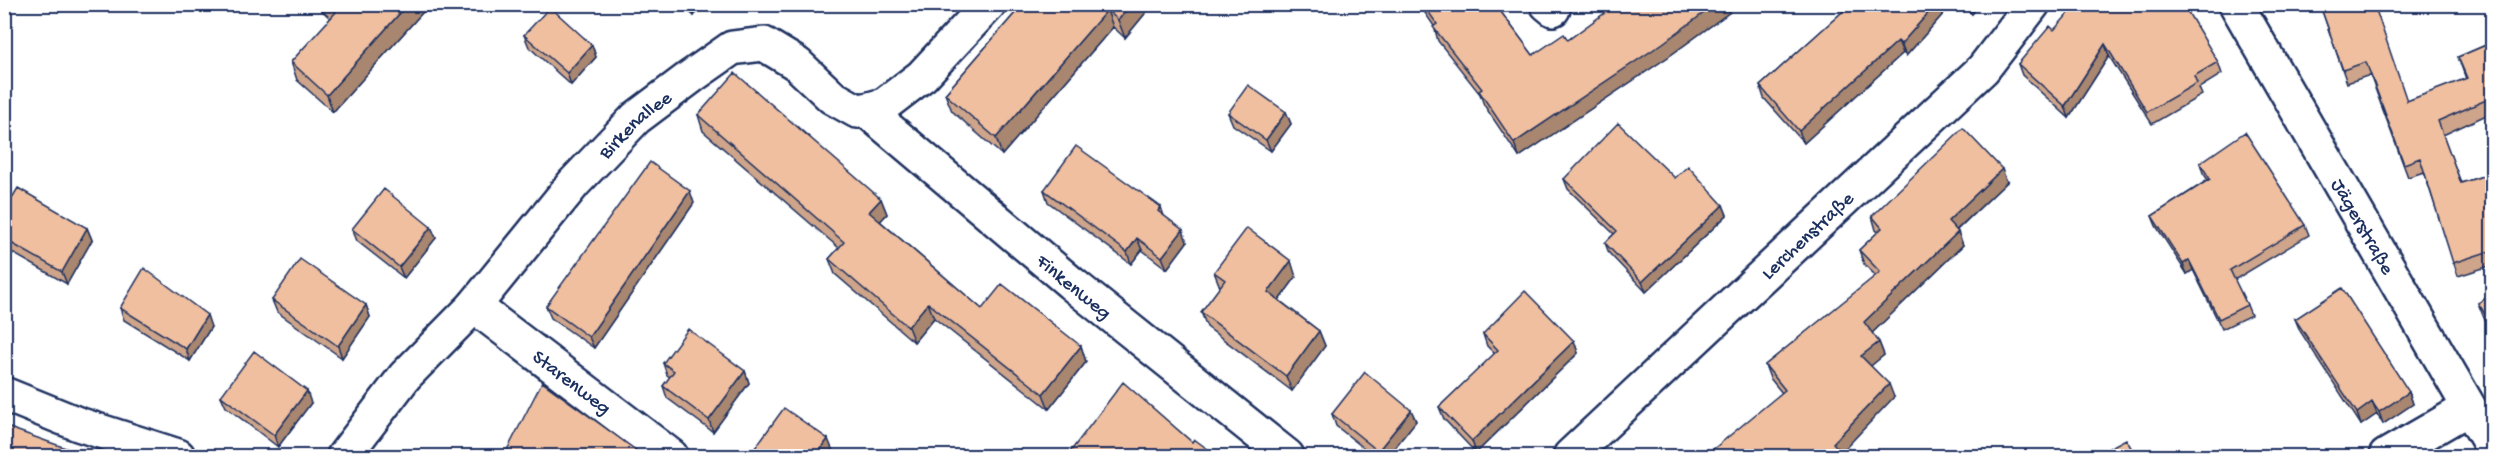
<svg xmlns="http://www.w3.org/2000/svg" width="2497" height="461" viewBox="0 0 2497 461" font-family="'Gochi Hand',sans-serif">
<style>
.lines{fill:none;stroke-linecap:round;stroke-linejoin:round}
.street-casing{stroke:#1b2f5e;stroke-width:38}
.street{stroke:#fff;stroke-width:33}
.wall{fill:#cea48a;stroke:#1b2f5e;stroke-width:1.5}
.shaded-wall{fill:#a88670;stroke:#1b2f5e;stroke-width:1.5}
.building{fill:#f0bfa0;stroke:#1b2f5e;stroke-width:1.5}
.labels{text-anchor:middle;stroke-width:4.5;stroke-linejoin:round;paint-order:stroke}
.street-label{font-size:20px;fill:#1b2f5e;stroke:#fff}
</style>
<rect width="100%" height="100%" fill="#fff"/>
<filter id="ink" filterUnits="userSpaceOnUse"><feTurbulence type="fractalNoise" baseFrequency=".0167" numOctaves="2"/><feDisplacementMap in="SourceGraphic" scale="12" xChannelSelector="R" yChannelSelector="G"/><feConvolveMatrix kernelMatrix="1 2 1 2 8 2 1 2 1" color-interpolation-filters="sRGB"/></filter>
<g filter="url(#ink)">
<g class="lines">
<defs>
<g id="street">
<path d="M1547 4 1553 9"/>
<path id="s1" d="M2236 4 2492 447"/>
<path id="s2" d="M866 110 1071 283 1287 456"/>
<path id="s3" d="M474 306 671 456"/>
<path d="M4 394 78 424 178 456"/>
<path id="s4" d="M344 456 405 376 474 306 574 183 636 118 692 76 732 48 764 44 797 64 832 97 857 111 866 110 884 105 922 76 989 4"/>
<path id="s5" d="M1570 456 1983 69 2033 4"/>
<path d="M2386 456 2469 408"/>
</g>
</defs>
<use href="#street" class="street-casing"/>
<use href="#street" class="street"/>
</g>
<path class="wall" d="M315 4H430L333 112 297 80 291 62 331 19Z
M680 4H703L694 16Z
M1023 4H1153L1125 38 1113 27 1002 155 952 111 945 94Z
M1419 4H1495L1533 55 1568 40 1615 6 1614 4H1727L1730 12 1668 57 1519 157 1484 105 1480 94 1438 41 1434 26Z
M1848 4H1952L1906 56 1903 53 1804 143 1764 98 1760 86 1849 6Z
M1959 4H1980L1972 14Z
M2321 8 2407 101 2466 79 2458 57 2493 42V112L2443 135 2461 183 2486 175 2493 192V265L2458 276 2424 172 2408 177 2370 75 2347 83Z
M2054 30 2218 62 2222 74 2199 88 2202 95 2152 124 2109 56 2069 118 2022 75 2018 64Z
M524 35 592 45 596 57 571 85 529 47Z
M1286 112 1291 124 1271 151 1233 125 1228 113Z
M698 115 881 199 887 214 880 221 982 309 1081 346 1086 362 1049 409 934 318 914 342 835 274 829 259 839 248 703 131Z
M2200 163 2305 225 2309 235 2234 280 2247 305 2251 315 2222 329 2193 270 2187 274 2156 226 2152 216 2208 180 2203 173Z
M1675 178 1723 205 1727 215 1646 292 1609 253 1605 243 1614 234 1568 189 1564 179Z
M2007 182 1957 230 1963 245 1872 333 1879 342 1884 355 1870 366 1894 397 1782 393 1770 378 1765 365 1876 276 1864 264 1859 250 1878 232 1876 230 1872 216Z
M1044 190 1164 216 1187 242 1167 269 1142 250 1131 264 1048 202Z
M694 203 594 348 551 318 546 306Z
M4 211 87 228 92 240 67 284 4 248Z
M431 227 436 238 404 278 357 241 352 229Z
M1214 272 1296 277 1279 300 1319 331 1325 346 1292 391 1207 327 1201 312 1220 287Z
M2493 294V332L2484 318 2478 303Z
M272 300 366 305 370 317 342 358 277 312Z
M120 308 211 327 190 361 124 320Z
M2295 319 2409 392 2413 404 2383 424 2377 414 2361 425 2300 331Z
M1483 334 1574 341 1578 353 1476 453 1444 419 1439 407 1495 354 1487 346Z
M663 363 745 371 749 383 713 432 667 398 663 386 670 377 667 375Z
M221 396 311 403 278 447 226 407Z
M1411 410 1416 421 1388 456H1374L1336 426 1332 414Z"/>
<path class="shaded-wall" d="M408 4H430L333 112 327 95Z
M690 4H703L694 16Z
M1132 4H1153L1125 38 1118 20Z
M1716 4H1727L1730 12 1668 57 1519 157 1514 143Z
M1936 4H1952L1906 56 1901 44Z
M1968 4H1980L1972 14Z
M1107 10 1113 27 1002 155 996 138Z
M1898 41 1903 53 1804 143 1799 131Z
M2105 44 2109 56 2069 118 2065 106Z
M592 45 596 57 571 85 567 73Z
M1286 112 1291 124 1271 151 1266 140Z
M2002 169 2007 182 1952 234 1948 221Z
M690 191 694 203 594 348 589 337Z
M881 199 887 214 875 227 869 212Z
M1723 205 1727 215 1646 292 1642 282Z
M1161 207 1165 219 1158 211Z
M431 227 436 238 404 278 399 267Z
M87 228 92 240 67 284 62 272Z
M1183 230 1187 242 1167 269 1162 257Z
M1958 232 1963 245 1869 336 1864 322Z
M1137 238 1142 250 1131 264 1127 252Z
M2189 260 2193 270 2187 274 2183 264Z
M1291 261 1296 277 1274 307 1268 292Z
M928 303 934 318 914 342 908 327Z
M366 305 370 317 342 358 338 346Z
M207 315 211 327 190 361 186 349Z
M1319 331 1325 346 1292 391 1286 376Z
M1574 341 1578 353 1476 453 1472 441Z
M1879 342 1884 355 1866 370 1861 356Z
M1081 346 1086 362 1049 409 1043 394Z
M745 371 749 383 713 432 709 420Z
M1889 384 1894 397 1838 456 1833 443Z
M307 391 311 403 278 447 274 435Z
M2409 392 2413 404 2383 424 2379 412Z
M2372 402 2377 414 2361 425 2357 413Z
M1411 410 1416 421 1388 456H1380L1378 451Z
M828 439 833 451 829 456H816Z"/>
<path class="building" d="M328 4H408L327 95 291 62 336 12Z
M1023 4H1132L1118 20 1107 10 996 138 945 94Z
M1423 4H1495L1533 55 1564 34 1568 40 1617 4H1716L1663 43 1514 143 1479 91 1482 89 1433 27 1437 24Z
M1851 4H1936L1901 44 1898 41 1799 131 1760 86Z
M2077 4H2183L2218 62 2194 76 2197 83 2147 112 2105 44 2065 106 2018 64 2050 26 2054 30Z
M2332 4H2374L2407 101 2467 78 2458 57 2493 42V97L2438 121 2461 183 2486 175 2493 194V250L2453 263 2420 158 2404 164 2366 62 2343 70 2321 8Z
M550 7 592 45 567 73 524 35Z
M735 73 881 199 869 212 982 309 1002 284 1081 346 1043 394 928 303 908 327 829 259 844 242 698 115Z
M1248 85 1286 112 1266 140 1228 113Z
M1618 123 1675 178 1688 166 1723 205 1642 282 1605 243 1617 231 1564 179Z
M1963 128 2002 169 1948 221 1958 232 1864 322 1879 342 1861 356 1889 384 1833 443 1845 456H1705L1785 390 1765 365 1880 272 1859 250 1882 228 1872 216Z
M2245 132 2305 225 2230 270 2247 305 2219 319 2189 260 2183 264 2152 216 2210 179 2200 163Z
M1076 146 1161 207 1158 211 1183 230 1162 257 1137 238 1127 252 1044 190Z
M650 162 690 191 589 337 546 306Z
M18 188 87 228 62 272 4 239V211Z
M384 189 431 227 399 267 352 229Z
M1247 228 1291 261 1268 292 1319 331 1286 376 1201 312 1225 280 1214 272Z
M300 259 366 305 338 346 272 300Z
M144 268 207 315 186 349 120 308Z
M2342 288 2409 392 2379 412 2372 402 2357 413 2295 319Z
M1525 291 1574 341 1472 441 1439 407 1498 350 1483 334Z
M2493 294V326L2478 303Z
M688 329 745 371 709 420 663 386 674 371 663 363Z
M254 351 307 391 274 435 221 396Z
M1365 372 1411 410 1378 451 1332 414Z
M542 382 644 456H504Z
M1123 382 1192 442 1194 439 1217 456H1067Z
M784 408 828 439 816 456H758L752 452Z
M4 426 88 456H4Z
M2126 439 2136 456H2094Z"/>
</g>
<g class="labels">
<g class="street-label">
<text dy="7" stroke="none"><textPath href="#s4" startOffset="442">Birkenallee</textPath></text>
<text dy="7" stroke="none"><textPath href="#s1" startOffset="256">Jägerstraße</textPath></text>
<text dy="7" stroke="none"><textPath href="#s5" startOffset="324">Lerchenstraße</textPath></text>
<text dy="7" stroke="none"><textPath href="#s2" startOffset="273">Finkenweg</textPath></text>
<text dy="7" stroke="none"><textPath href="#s3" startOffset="124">Starenweg</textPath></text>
</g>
</g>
<rect width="2497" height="461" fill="none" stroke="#fff" stroke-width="24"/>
<rect x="12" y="12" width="2473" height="437" fill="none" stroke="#1b2f5e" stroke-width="2" filter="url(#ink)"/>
</svg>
